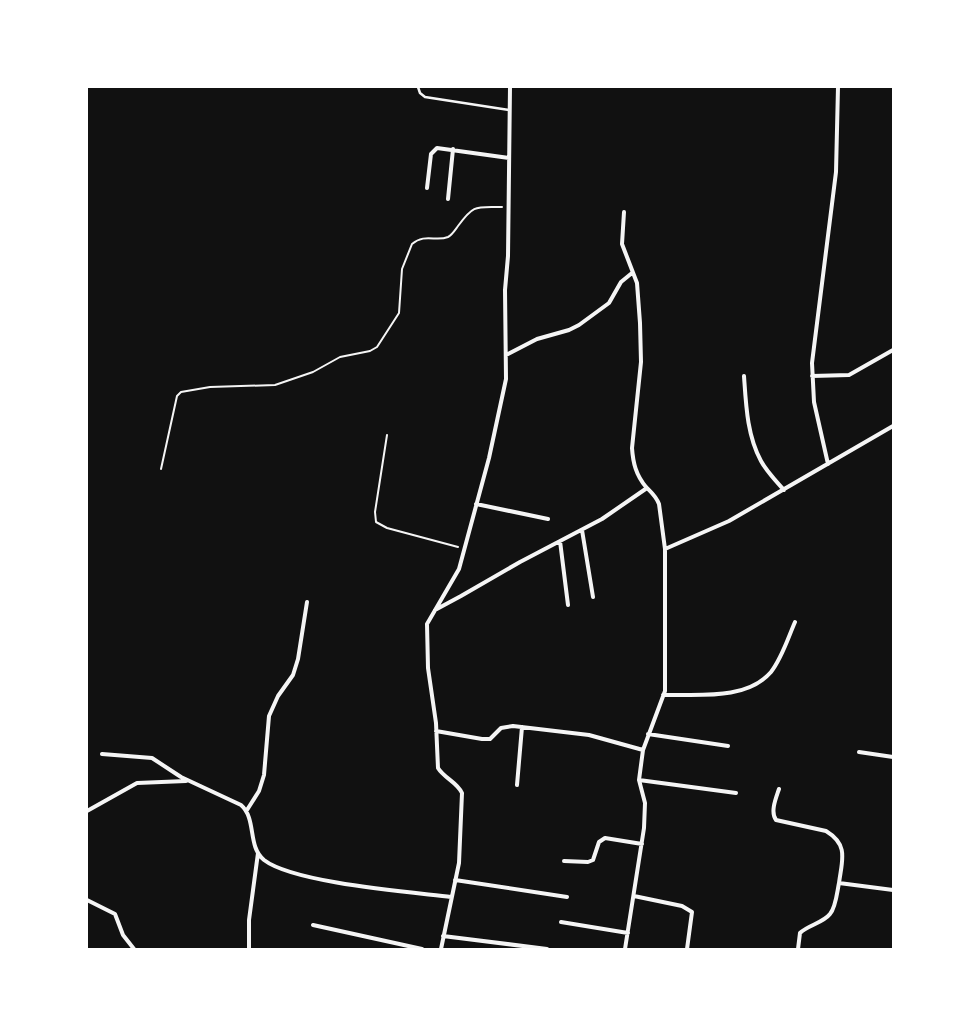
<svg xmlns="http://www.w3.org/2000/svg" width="980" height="1036" viewBox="0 0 980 1036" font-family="'DM Sans',sans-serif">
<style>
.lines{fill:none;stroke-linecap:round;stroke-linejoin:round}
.path{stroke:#f5f5f5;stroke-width:2}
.service{stroke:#f5f5f5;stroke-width:2.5}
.minor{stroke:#f5f5f5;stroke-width:4}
</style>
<rect width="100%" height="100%" fill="#111"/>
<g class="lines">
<path class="path" d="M387 435 375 512 376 522 387 528 458 547
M161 469 177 396 181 392 210 387 275 385 313 372 340 357 370 351 377 347 399 313 402 269 412 244C425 233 436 242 448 237 452 235 455 230 458 226 474 204 476 207 502 207"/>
<path class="service" d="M418 87 420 93 425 97 509 110"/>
<path class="minor" d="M427 188 431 154 437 148 509 158
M448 199 453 149
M624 212 622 244 637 283 640 323 641 362 632 448C633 463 636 475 646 487 651 492 656 496 659 504L665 549
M506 355 537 339 569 330 579 325 609 303 621 282 632 273
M744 376C746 405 747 435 761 461 767 472 776 481 784 490
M812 376 849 375 893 350
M828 464 814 402 812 363 836 172 838 87
M476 504 548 519
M582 530 593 597
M560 541 568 605
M435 610 461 596 520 562 602 519 647 488
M663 695C697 694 746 701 771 672 782 658 788 638 795 622
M436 731 482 739H490L501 728 513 726 589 735 643 750
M648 734 728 746
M859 752 893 757
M102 754 152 758 181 777 241 805C257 819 247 846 264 860 294 883 410 892 451 897
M639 780 736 793
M517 785 522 727
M779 789C776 798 770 812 776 820L826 831C849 845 842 860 839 883
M247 810 259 791 264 775 269 716 278 696 293 675 298 659 307 602
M87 811 137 783 186 781
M564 861 588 862 593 860 599 842 605 838 642 844
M455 880 567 897
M634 896 682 906 692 912 687 949
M87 900 115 914 123 935 134 949
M561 922 628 933
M313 925 422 949
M443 936 547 949
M249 949V920L258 853
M441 949 459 863 462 793C457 782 444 778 438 768L436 723 428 668 427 624 459 569 489 458 506 379 505 290 508 256 510 87
M625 949 644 828 645 803 639 780 643 750 665 691V549L729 521 893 426
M798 949 800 933C808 925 823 923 830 914 836 907 837 892 839 883L893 890"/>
</g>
<rect width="980" height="1036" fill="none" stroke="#ffffff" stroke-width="176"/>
</svg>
